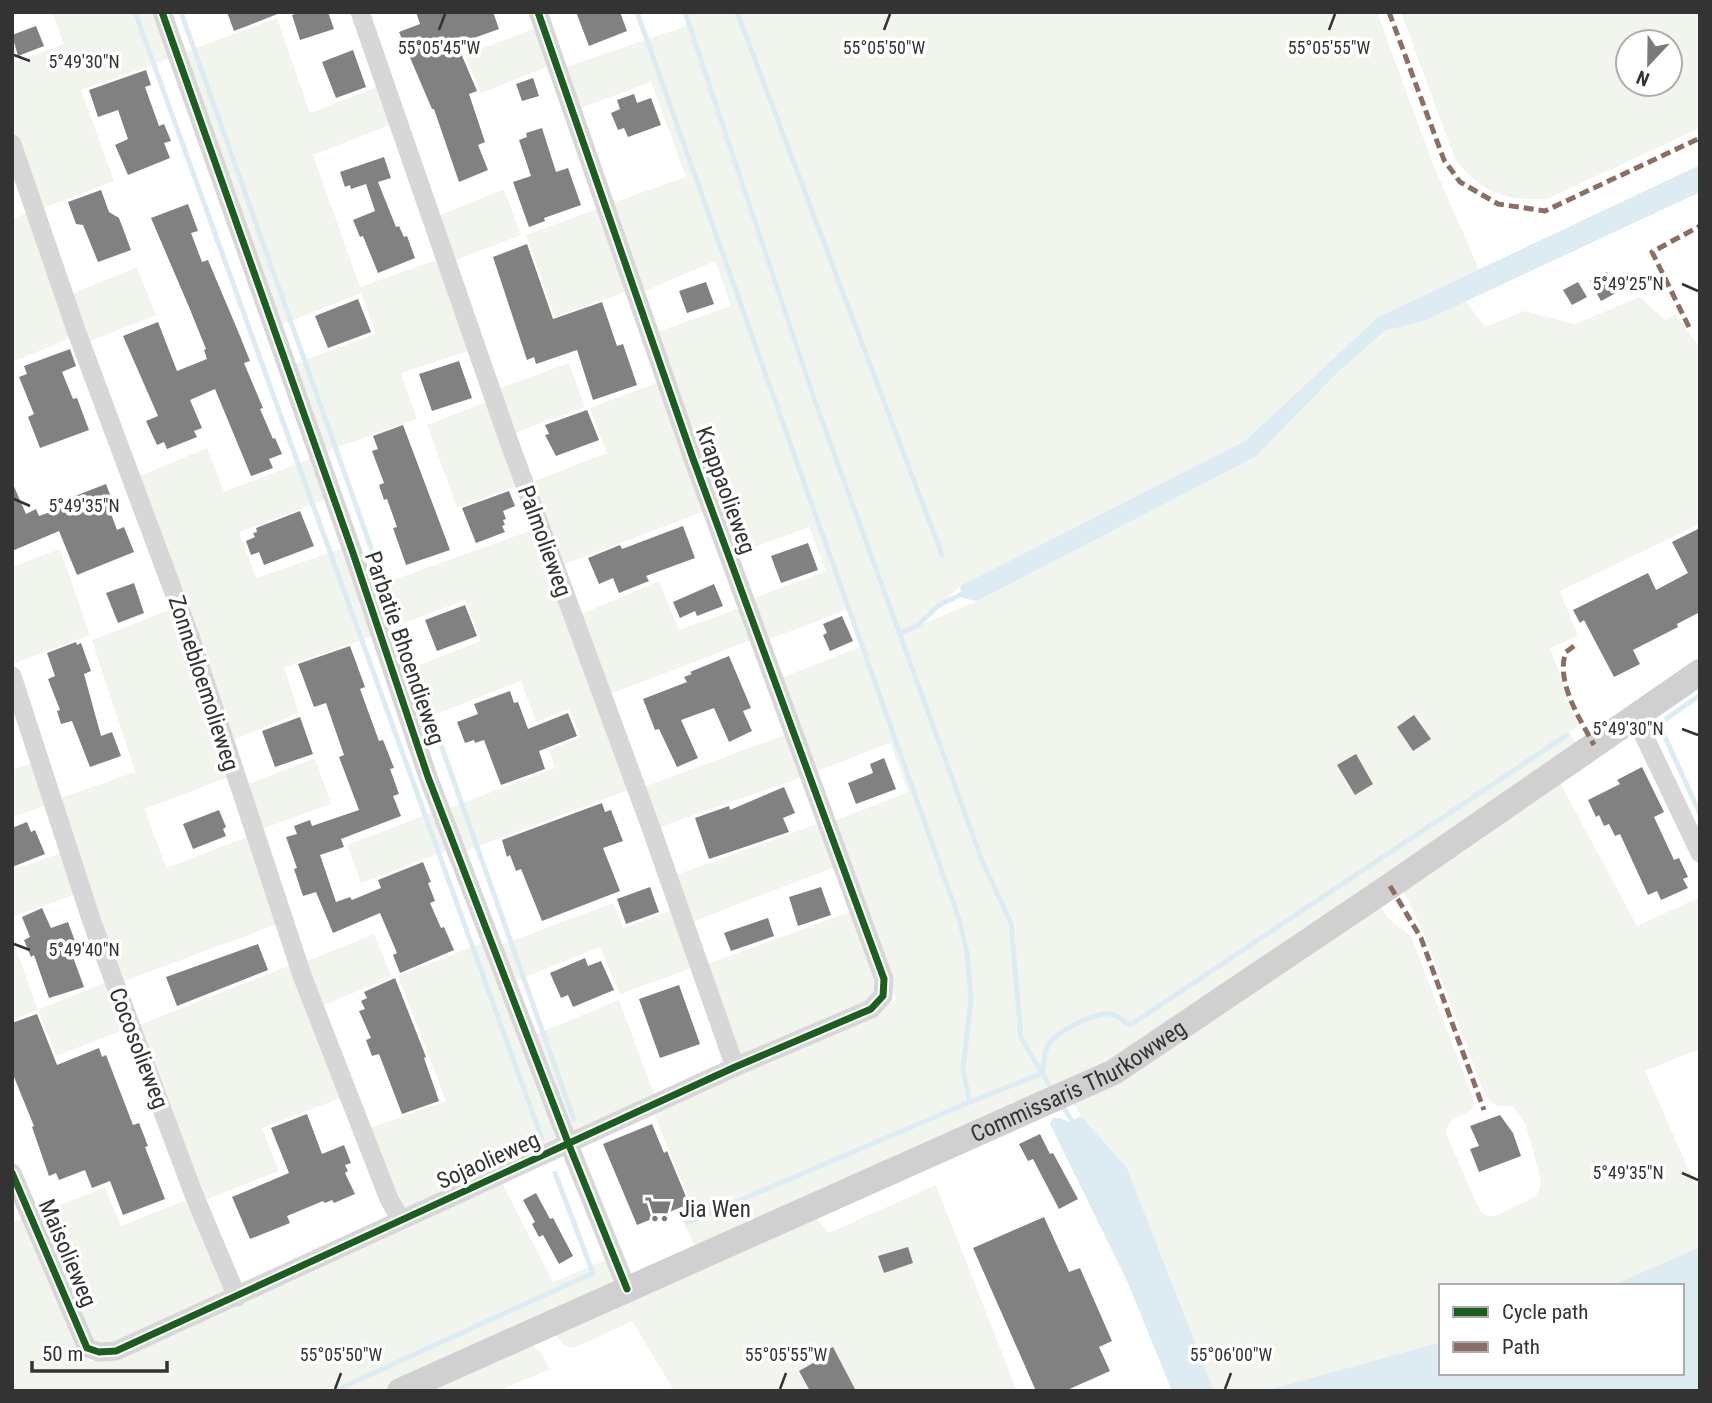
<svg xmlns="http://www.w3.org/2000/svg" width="1712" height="1403" viewBox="0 0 1712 1403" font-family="'Roboto Condensed',sans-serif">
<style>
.green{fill:#f1f5ed;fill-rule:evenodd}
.water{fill:#ddebf3}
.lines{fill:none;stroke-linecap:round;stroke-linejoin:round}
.stream{stroke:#ddebf3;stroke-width:5}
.building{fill:#818181}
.street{stroke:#d7d7d7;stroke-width:19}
.secondary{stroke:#d0d0d0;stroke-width:26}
.quiet{stroke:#8d6e63;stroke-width:5;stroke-dasharray:10 5;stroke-linecap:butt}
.cycleway-casing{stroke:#fff;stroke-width:11}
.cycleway{stroke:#1b5e20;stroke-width:7}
.ticks{fill:none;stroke:#333;stroke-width:2.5}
.labels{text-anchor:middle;stroke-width:7;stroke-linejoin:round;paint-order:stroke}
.street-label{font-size:23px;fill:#333;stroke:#fff}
.poi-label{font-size:23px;fill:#333;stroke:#fff;text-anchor:start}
.ticks-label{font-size:18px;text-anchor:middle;fill:#333;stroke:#fff;stroke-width:7;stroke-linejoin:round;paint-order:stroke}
</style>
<rect width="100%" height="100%" fill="#fff"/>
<path class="green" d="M52 12H156L171 58 81 90 114 181 41 209 12 127V63L64 44Z
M685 12H1377L1433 164 1479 269 1378 317 1245 441 960 586 920 625 977 601 1255 457 1336 374 1386 331 1426 320 1465 300 1485 327 1524 311 1575 324 1640 297 1665 320 1676 314 1700 348V524L1560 591 1578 636 1550 648 1578 725 1568 735 1580 745 1133 1052 698 1246 693 1243 679 1212 692 1206 653 1112 872 1014 896 1000 832 822 908 792 890 743 815 772 781 678 862 646 849 609 767 640 752 599 826 571 809 527 735 554 654 333 731 306 715 261 643 292 612 203 686 177 651 82 580 108 563 68 689 25Z
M1401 12H1700V128L1547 199C1504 201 1483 194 1455 159ZM1628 42H1670V84H1628Z
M277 18 310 113 379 86 394 123 313 155 360 287 442 258 474 349 401 373 417 419 324 452 293 364 376 334 361 293 278 326 182 53Z
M535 28 549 66 481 93 465 55Z
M504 189 521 235 454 261 438 216Z
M603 207 630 290 555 317 526 235Z
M28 213 73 337 12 362V219Z
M137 267 156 315 86 343 68 295Z
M569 363 585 407 515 433 498 389Z
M659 382 705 511 560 566 529 483 607 453 590 408Z
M489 401 519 485 457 508 427 425Z
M207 448 224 492 310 459 325 500 239 532 256 578 343 548 373 636 284 667 299 713 231 741 137 477Z
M535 529 631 789 463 852 447 809 555 768 549 750 581 737 569 709 536 722 521 681 420 720 401 672 481 641 465 600 387 630 371 588Z
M60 549 90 635 12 664V567Z
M659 581 679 630 743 607 754 639 608 695 577 616Z
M174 608 228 777 145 809 166 868 247 837 278 924 121 982 58 799 135 772 92 640Z
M787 734 803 777 657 828 641 788Z
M315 758 331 804 259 830 243 786Z
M35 762 50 804 12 817V770Z
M1558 779 1637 926 1700 897V1049L1645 1071 1695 1184 1700 1183V1247L1611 1286H1441V1342L1265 1391H1214L1127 1168 1081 1116 1072 1101 1378 902 1388 918 1411 936 1473 1098 1474 1106C1465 1118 1448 1115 1446 1133L1480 1211 1488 1216H1495L1535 1197 1540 1188V1177L1526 1125 1513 1106C1499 1107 1493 1107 1485 1095L1425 936 1401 886Z
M433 812 448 850 361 883 347 845Z
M820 823 837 866 690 923 673 876Z
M64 852 79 893 12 917V870Z
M613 903 623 928 673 910 692 968 620 994 600 947 513 982 498 946Z
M852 911 877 982 870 1001 745 1055 739 1053 705 965Z
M374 934 392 977 319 1007 302 963Z
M12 938 38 1010 106 982 125 1029 56 1056 38 1010 12 1020Z
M482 943 557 1135 555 1140 408 1208 402 1205 367 1129 446 1101 398 976Z
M291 965 343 1097 262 1128 279 1171 202 1201 136 1026Z
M619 1000 656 1099 576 1132 571 1128 532 1036Z
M501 1181 553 1282 606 1260 613 1280 606 1289 382 1391H12V1223L24 1218 84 1356 90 1361H101Z
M936 1185 1017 1391H674L632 1321 574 1348 564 1346 556 1336 558 1330 809 1218 817 1219 829 1233Z
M105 1187 121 1226 183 1201 192 1204 225 1291 117 1345 94 1343 35 1215Z
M530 1343 541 1353 550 1369 498 1391H420Z"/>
<path class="water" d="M1700 165V192L1426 320 1385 331 1336 374 1255 457 977 601 962 598 960 586 1245 441 1378 317Z
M1081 1116 1127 1168 1214 1391H1172L1127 1281 1050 1124 1053 1118H1060L1069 1122Z
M1700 1247V1391H1265L1441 1342V1373H1682V1286H1611Z"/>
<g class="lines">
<path class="stream" d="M135 12 542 1139
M181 12 574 1120
M637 12 959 919 967 953 971 999 963 1070 970 1102 1043 1073C1044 1063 1044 1048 1051 1041 1061 1030 1097 1011 1111 1014 1117 1015 1125 1022 1130 1025L1567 735
M685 12 815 401 983 863 1011 923 1021 1038 1053 1091
M737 12 942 555
M899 633 917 626 939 605 966 592
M1700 695 1659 724 1700 814
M1062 1105 1075 1126
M687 1223 970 1102
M334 1391 593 1273 555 1173"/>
</g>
<path class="building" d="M227 12H280V13L234 31Z
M302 12H328L334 29 300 40 292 15Z
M416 12H493L499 29 457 44 477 91 469 94 485 142 478 145 488 170 459 182 434 109H432L399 32 420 24Z
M576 12H620L627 31 589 46Z
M36 26 44 46 18 56 12 35Z
M353 50 366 87 336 98 322 62Z
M146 70 151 85 145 87 159 126 164 124 171 141 164 143 170 158 128 175 115 145 128 139 118 110 98 117 89 90Z
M533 78 539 96 522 101 516 84Z
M634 94 637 103 651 98 661 125 628 137 624 128 618 130 611 113 620 109 617 100Z
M542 128 556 172 568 168 581 205 544 218 545 221 529 227 513 182 531 176 519 140 527 137 526 133Z
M384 157 391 178 378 182 396 227 399 226 404 237 407 236 415 258 378 273 363 236 360 237 353 220 375 211 366 184 351 189 350 185 345 187 340 172Z
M101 190 109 212 119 218 131 250 98 262 83 225 76 224 68 202Z
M188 204 198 231 191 233 202 262 208 260 240 336 250 361 244 363 263 408 260 409 273 439 275 438 282 454 269 459 273 468 251 476 215 389 190 400 202 428 194 431 197 437 167 449 164 442 157 445 146 421 158 416 123 336 158 322 177 371 207 359 204 350 206 349 189 307 151 218Z
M527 244 553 319 602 302 617 346 623 344 637 385 593 400 577 350 536 364 534 357 527 360 493 257Z
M1607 272 1618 292 1601 301 1590 281Z
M706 282 714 304 687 313 679 291Z
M1578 282 1587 297 1572 305 1563 290Z
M358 299 371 332 328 348 315 316Z
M70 349 76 366 62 372 73 399 77 398 89 430 40 448 28 417 34 414 19 377 27 374 24 366Z
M459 361 472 398 432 411 419 374Z
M587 410 599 440 556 456 545 435 549 434 545 425Z
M403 425 450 550 406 565 393 528 397 527 387 499 384 500 379 485 384 483 372 451 378 449 373 436Z
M12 482 26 514 36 509 39 516 65 507 62 501 106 484 112 500 107 503 117 530 124 527 134 552 77 575 59 531 12 551Z
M509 491 515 506 503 511 506 519 503 520 505 525 502 526 505 532 476 543 462 508Z
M300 511 314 546 264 565 259 552 251 555 246 541 255 537 253 533 257 532 256 528Z
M683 526 695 558 646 576 649 581 619 593 613 578 599 584 588 558 620 545 622 549Z
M1700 528V612L1677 624 1678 627 1633 650 1640 664 1614 677 1584 620 1580 623 1573 610 1648 573 1656 590 1688 573 1672 542Z
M808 543 818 570 781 583 771 556Z
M134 583 144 613 118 623 106 593Z
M714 584 723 606 697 616 695 611 680 618 673 602Z
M465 605 477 636 437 651 425 620Z
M842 616 853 641 830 651 823 635 827 633 823 624Z
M76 642 77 645 81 643 91 671 84 674 101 736 112 732 121 756 90 767 72 721 61 724 57 711 60 710 48 679 55 676 47 653Z
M350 646 365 687 360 689 379 741 383 740 394 768 390 769 399 794 393 796 401 816 341 839 344 847 320 855 336 902 350 897 352 900 381 888 378 880 423 862 431 882 428 883 435 901 430 903 441 928 444 927 454 950 400 973 393 955 397 953 380 913 333 933 316 892 303 896 294 869 297 868 286 837 297 834 294 826 310 820 312 826 359 810 339 757 344 755 326 703 314 707 298 664Z
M729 656 751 708 743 711 752 731 729 742 714 708 681 720 698 758 677 767 659 729 655 730 643 699 687 682 684 677 692 674 690 672Z
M510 691 514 703 518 702 528 729 568 713 577 736 539 751 545 769 501 785 484 740 475 743 474 740 465 743 457 722 478 714 474 704Z
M1414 715 1431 739 1413 751 1397 727Z
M300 717 313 754 275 767 262 731Z
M1356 754 1373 784 1355 795 1337 765Z
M884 758 896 789 856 804 848 783 873 773 870 764Z
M1642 767 1664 812 1654 817 1674 860 1679 858 1688 877 1683 879 1688 888 1661 900 1657 891 1648 895 1620 834 1615 836 1609 824 1604 826 1599 815 1596 817 1588 800 1620 784 1617 780Z
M784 787 795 813 783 818 789 832 709 859 695 818 729 806 730 810Z
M602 803 605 812 611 810 623 841 603 848 620 891 542 921 521 869 516 871 510 855 507 857 502 840Z
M219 810 226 827 223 829 226 836 193 849 183 824Z
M27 822 31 832 35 830 45 854 12 867V828Z
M650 887 659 912 626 924 617 899Z
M821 887 831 915 798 926 789 897Z
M42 908 51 928 68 922 76 944 69 946 84 987 49 998 34 955 31 957 24 940 30 937 22 917Z
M768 918 774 936 731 951 724 933Z
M258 944 268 970 177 1006 166 977Z
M585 958 588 966 601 961 614 990 573 1007 568 995 561 998 550 973Z
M395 978 426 1057 424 1058 439 1101 402 1114 379 1054 372 1056 366 1040 371 1038 359 1011 365 1009 361 1001 367 998 364 992Z
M679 985 700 1044 660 1058 639 999Z
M37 1014 57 1065 99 1048 102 1057 106 1055 133 1125 139 1123 148 1146 145 1147 165 1199 123 1215 110 1181 92 1188 85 1170 59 1180 56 1173 49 1176 32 1127 34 1126 12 1072V1023Z
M307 1114 322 1154 344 1145 351 1163 345 1165 348 1171 345 1173 355 1194 334 1203 332 1200 325 1203 323 1201 287 1216 290 1223 250 1239 232 1197 289 1173 271 1128Z
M1500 1115 1513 1133 1521 1156 1479 1172 1470 1149 1479 1146 1470 1126Z
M652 1124 664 1153 667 1151 689 1204 637 1225 603 1144Z
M1040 1134 1050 1154 1053 1153 1078 1199 1059 1209 1033 1159 1028 1161 1019 1144Z
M536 1193 550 1219 553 1218 573 1256 559 1264 543 1235 539 1237 532 1224 535 1222 523 1200Z
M1044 1217 1069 1272 1080 1268 1112 1341 1099 1347 1110 1371 1065 1391H1036L973 1248Z
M908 1247 913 1263 884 1273 878 1256Z
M833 1347 856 1391H810L799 1371 815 1362 812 1358Z"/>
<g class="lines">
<path class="street" d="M162 12 353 553 428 777 569 1145 627 1289
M360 12 508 439 650 825 735 1067
M12 144 76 330 190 636 303 978 389 1199 401 1220
M12 676 92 922 194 1195 237 1297
M1635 717 1700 853
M12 1173 87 1348 99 1352 116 1351 735 1067 871 1009 883 996 884 979 692 456 538 12"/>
<path class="secondary" id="s1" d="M400 1391 1114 1072 1390 886 1700 672"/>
<path class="quiet" d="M1389 12 1444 160 1460 182 1498 204 1545 211 1700 138
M1689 327 1652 252 1700 226
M1574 646 1566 652C1555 681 1580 719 1594 745
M1390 886 1421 938 1484 1110"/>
<defs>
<path id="cycleway" d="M162 12 353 553 428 777 569 1145 627 1289
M12 1173 87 1348 99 1352 116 1351 735 1067 871 1009 883 996 884 979 692 456 538 12"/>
</defs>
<use href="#cycleway" class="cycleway-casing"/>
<use href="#cycleway" class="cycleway"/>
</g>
<path class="ticks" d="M439 30 445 14M884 30 890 14M1329 30 1335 14M14 55 30 61M1682 284 1698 291M14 499 30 506M1682 729 1698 735M14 944 30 950M1682 1173 1698 1180M335 1389 341 1373M780 1389 786 1373M1225 1389 1231 1373"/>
<defs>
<symbol id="supermarket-bare" viewBox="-9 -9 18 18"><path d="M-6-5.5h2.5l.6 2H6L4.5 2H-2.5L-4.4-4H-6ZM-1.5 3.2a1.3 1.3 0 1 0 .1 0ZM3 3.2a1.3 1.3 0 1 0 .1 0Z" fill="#7a7a7a" stroke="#fff" stroke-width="2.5" paint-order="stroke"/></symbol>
</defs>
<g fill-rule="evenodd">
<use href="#supermarket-bare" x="639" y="1190" width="38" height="38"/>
</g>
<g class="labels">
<g class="street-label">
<text transform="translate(726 490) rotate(70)" y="8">Krappaolieweg</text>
<text transform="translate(545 541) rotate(70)" y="8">Palmolieweg</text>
<text transform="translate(405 648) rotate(71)" y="8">Parbatie Bhoendieweg</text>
<text transform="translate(204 683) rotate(72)" y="8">Zonnebloemolieweg</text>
<text transform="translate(139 1048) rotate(69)" y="8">Cocosolieweg</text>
<text dy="8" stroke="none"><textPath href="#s1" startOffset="746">Commissaris Thurkowweg</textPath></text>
<text transform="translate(488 1160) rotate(-24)" y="8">Sojaolieweg</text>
<text transform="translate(68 1253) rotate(67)" y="8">Maisolieweg</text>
</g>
<g class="poi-label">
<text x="679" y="1217">Jia Wen</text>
</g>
</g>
<g class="ticks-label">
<text x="439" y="54">55°05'45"W</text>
<text x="884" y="54">55°05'50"W</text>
<text x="1329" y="54">55°05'55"W</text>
<text x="84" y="68">5°49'30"N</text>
<text x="1628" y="290">5°49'25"N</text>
<text x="84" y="512">5°49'35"N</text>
<text x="1628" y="735">5°49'30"N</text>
<text x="84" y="956">5°49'40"N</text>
<text x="1628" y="1179">5°49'35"N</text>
<text x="341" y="1361">55°05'50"W</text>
<text x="786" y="1361">55°05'55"W</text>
<text x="1231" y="1361">55°06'00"W</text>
</g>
<rect width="1712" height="1403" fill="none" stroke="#333333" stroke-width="28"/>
<rect x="1439" y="1284" width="245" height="91" fill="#ffffff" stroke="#adadad" stroke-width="2"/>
<rect x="1453" y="1307" width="35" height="10" fill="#1b5e20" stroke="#adadad" stroke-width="2"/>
<text x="1502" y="1319" font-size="21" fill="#333333">Cycle path</text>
<rect x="1453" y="1342" width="35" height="10" fill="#8d6e63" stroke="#adadad" stroke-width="2"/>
<text x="1502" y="1354" font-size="21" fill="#333333">Path</text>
<g transform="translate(1649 63) rotate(202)"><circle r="33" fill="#ffffff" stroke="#adadad" stroke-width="2"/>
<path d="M0-5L12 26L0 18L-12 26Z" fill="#7a7a7a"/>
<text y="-10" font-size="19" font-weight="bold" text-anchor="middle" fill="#333333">N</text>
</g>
<path d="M32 1361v10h135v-10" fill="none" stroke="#333333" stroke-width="3.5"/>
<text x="42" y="1361" font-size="21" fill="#333333" stroke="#ffffff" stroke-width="5" paint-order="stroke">50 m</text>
</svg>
